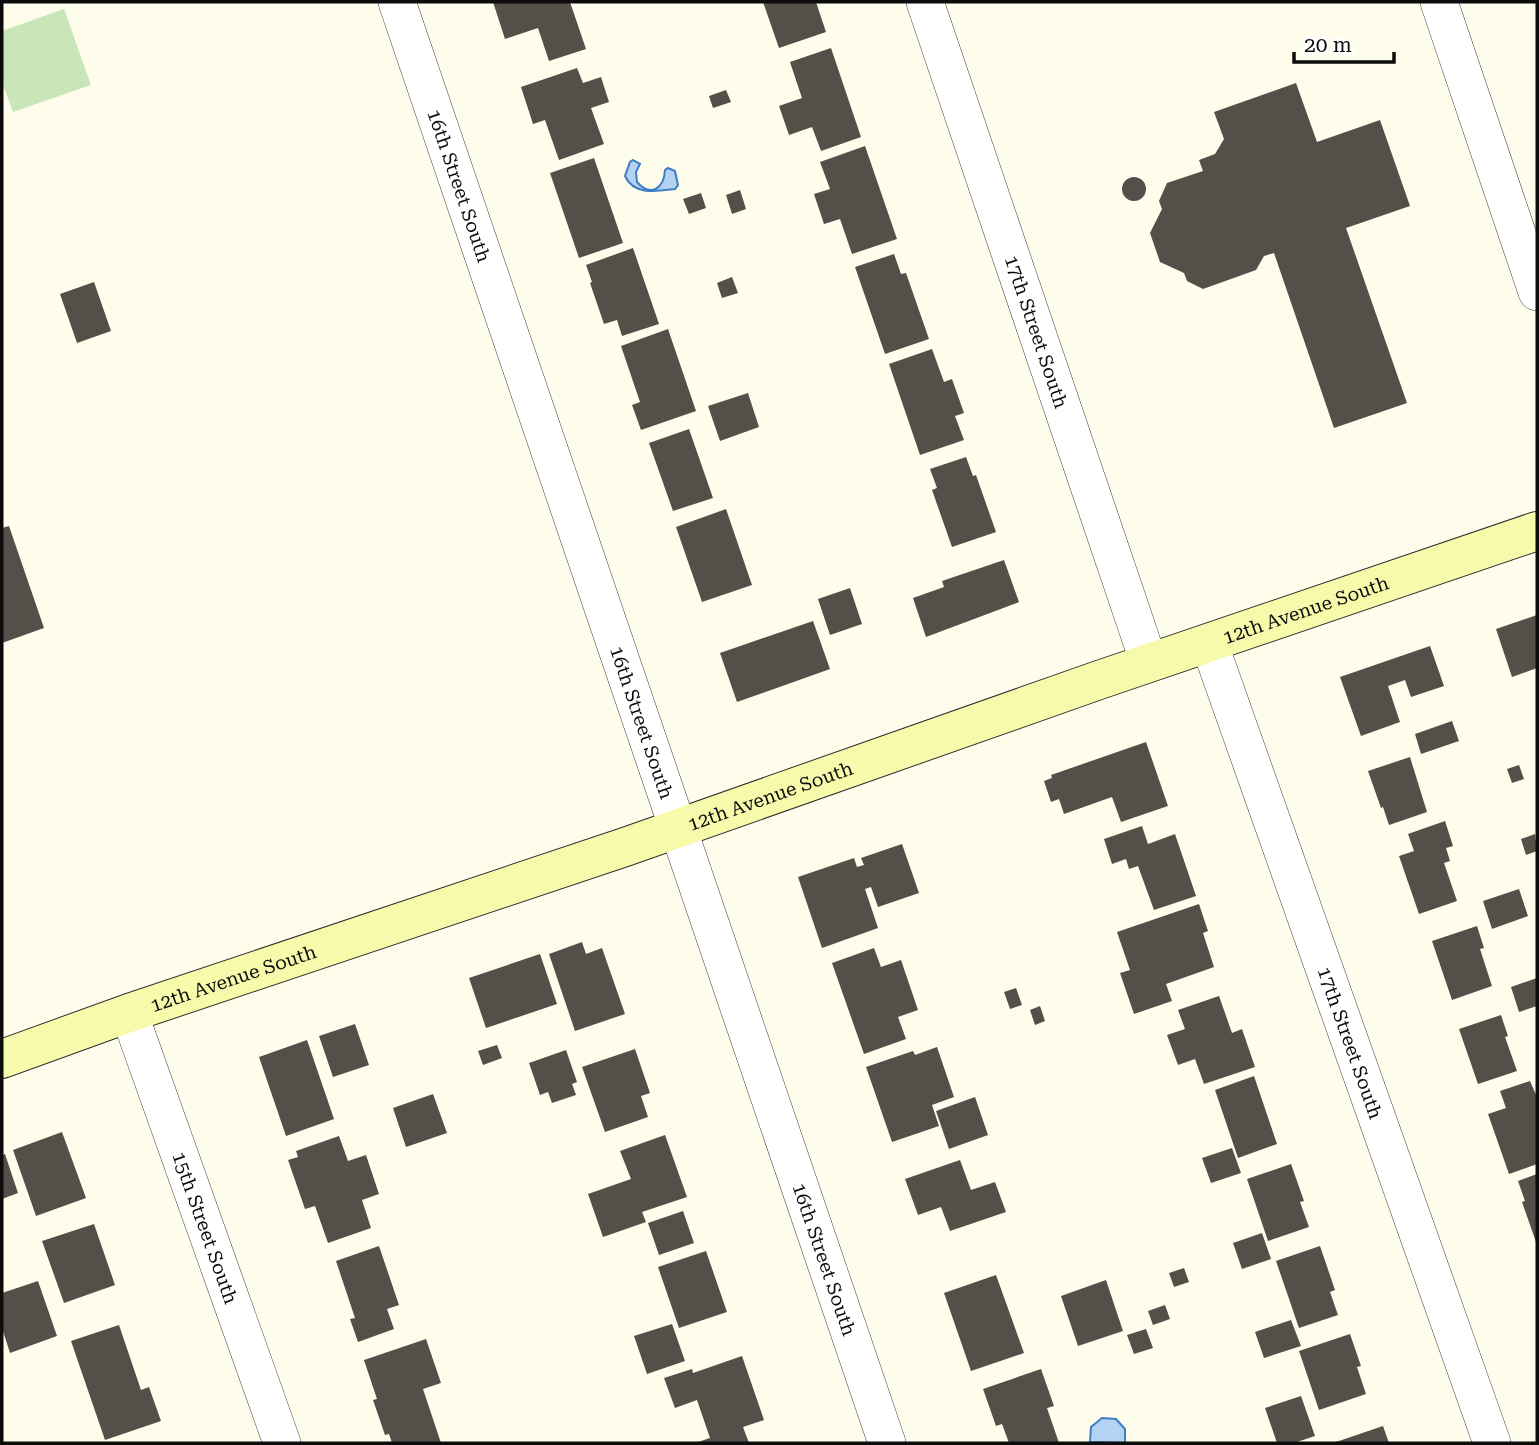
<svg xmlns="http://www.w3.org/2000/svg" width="1539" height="1445" viewBox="0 0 1539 1445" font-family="'Roboto Serif',serif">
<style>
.green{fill:#cae6b8}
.water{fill:#b4d2f2;stroke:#3f7dc5;stroke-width:2}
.building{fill:#544f49}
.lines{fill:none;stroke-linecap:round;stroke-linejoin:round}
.street-casing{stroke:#3f3f3f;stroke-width:38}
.secondary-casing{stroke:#2e2e2e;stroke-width:40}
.street{stroke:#fff;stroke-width:37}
.secondary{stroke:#f8faab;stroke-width:38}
.labels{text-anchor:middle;stroke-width:7;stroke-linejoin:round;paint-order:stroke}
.street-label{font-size:19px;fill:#0c0c0c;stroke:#fff}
</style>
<rect width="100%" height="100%" fill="#fefdec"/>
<path class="green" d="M64 9 91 85 13 112 2 82V31Z"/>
<path class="water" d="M633 160 640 164 636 172 637 182C651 198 664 188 665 170L668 168 675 171 678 185 675 189C658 191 634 196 625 176L630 162Z
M1102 1418 1116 1419 1125 1429V1443L1090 1442 1091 1427Z"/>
<path class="building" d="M493 2H570L586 49 549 61 538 28 505 39Z
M763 2H816L826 32 779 48Z
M831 48 861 137 821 151 812 127 789 135 779 106 802 98 790 62Z
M577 68 583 83 601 77 609 102 591 108 604 144 559 160 545 120 533 124 521 87Z
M1296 83 1317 142 1380 120 1410 206 1346 228 1407 403 1334 428 1274 253 1264 256 1256 270 1203 289 1187 281 1184 273 1160 262 1150 233 1162 209 1159 201 1167 183 1203 171 1199 160 1215 154 1224 139 1214 112Z
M726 90 731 102 713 108 709 96Z
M865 146 897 239 852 254 840 219 824 224 814 194 830 189 820 162Z
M594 158 623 243 579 258 550 173Z
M1122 189a12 12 0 1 1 24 0a12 12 0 1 1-24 0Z
M740 190 746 209 732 214 726 195Z
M701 193 706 208 689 214 683 199Z
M633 248 659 324 622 336 617 320 604 324 590 283 592 282 586 265Z
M894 254 901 274 906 273 929 339 885 354 855 267Z
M732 277 738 293 722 298 717 283Z
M94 282 111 331 77 343 60 294Z
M668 329 696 411 641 430 632 405 640 402 621 346Z
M932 349 944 382 952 379 964 413 955 416 964 440 920 455 889 364Z
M748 393 759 427 720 441 708 406Z
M689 429 713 498 673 511 649 443Z
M966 457 973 476 976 475 996 532 952 547 932 490 937 488 930 469Z
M726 509 752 585 702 602 676 527Z
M9 526 44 628 2 643V528Z
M1004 560 1019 602 926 637 913 598 944 587 942 581Z
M850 588 862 624 830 635 818 599Z
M1537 615V668L1512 677 1496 629Z
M813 621 830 669 737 702 720 653Z
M1430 646 1444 686 1411 697 1405 680 1388 686 1400 722 1361 736 1340 677Z
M1452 721 1459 741 1421 754 1415 734Z
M1146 742 1168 806 1121 822 1112 797 1064 814 1059 799 1051 802 1044 781 1052 778 1051 775Z
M1410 757 1427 812 1389 825 1383 807 1381 808 1368 771Z
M1519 765 1524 779 1512 783 1507 769Z
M1445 821 1453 846 1446 848 1450 861 1444 863 1457 901 1419 914 1399 856 1414 851 1408 834Z
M1142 826 1148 844 1175 834 1196 896 1154 910 1138 866 1129 869 1126 859 1112 864 1104 839Z
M1535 834 1537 851 1526 855 1521 839Z
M902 844 919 893 878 907 871 887 865 889 878 928 822 948 798 877 854 858 857 867 864 865 861 858Z
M1519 889 1528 916 1492 929 1483 901Z
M1199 904 1208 931 1203 933 1214 967 1166 984 1172 1001 1134 1014 1120 973 1130 970 1117 932Z
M1477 926 1484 948 1480 949 1492 986 1452 1000 1432 941Z
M582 942 586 954 602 948 625 1014 575 1031 549 954Z
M874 948 881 967 901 960 918 1010 898 1017 906 1039 864 1054 832 963Z
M540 954 557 1004 486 1028 469 978Z
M1537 978V1006L1519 1012 1511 987Z
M1016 988 1022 1005 1010 1009 1004 992Z
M1219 996 1232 1033 1242 1029 1255 1067 1204 1084 1195 1059 1178 1065 1167 1035 1185 1029 1178 1010Z
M1040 1006 1045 1021 1035 1025 1030 1010Z
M1501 1015 1508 1036 1505 1037 1517 1071 1478 1084 1459 1029Z
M355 1024 369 1065 333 1077 319 1036Z
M307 1040 334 1119 286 1136 259 1057Z
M497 1045 502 1058 483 1065 478 1051Z
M937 1047 954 1097 932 1105 939 1126 892 1142 866 1067 913 1051 915 1055Z
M635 1049 650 1093 641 1096 648 1117 605 1132 582 1067Z
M566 1050 577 1082 572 1084 576 1095 552 1103 548 1092 540 1095 529 1063Z
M1254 1076 1277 1144 1238 1158 1215 1090Z
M1530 1081 1537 1097V1164L1509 1174 1488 1114 1506 1108 1500 1091Z
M433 1094 447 1133 406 1147 393 1108Z
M975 1097 988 1135 949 1149 936 1111Z
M62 1132 86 1198 36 1216 13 1150Z
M665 1135 687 1197 642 1212 646 1222 603 1237 588 1194 631 1179 620 1151Z
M339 1136 348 1161 366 1155 379 1194 362 1200 371 1228 328 1243 315 1206 305 1209 288 1160 298 1157 296 1151Z
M1232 1148 1241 1173 1211 1183 1202 1158Z
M5 1154 18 1193 2 1199V1155Z
M960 1160 971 1190 995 1182 1006 1212 950 1231 941 1207 918 1215 905 1179Z
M1291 1164 1304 1201 1300 1202 1309 1227 1268 1241 1247 1179Z
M1537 1174V1245L1522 1202 1525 1201 1518 1181Z
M683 1211 694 1243 659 1255 648 1223Z
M94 1224 115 1285 64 1303 42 1241Z
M1262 1233 1271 1259 1242 1269 1233 1243Z
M379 1246 399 1305 387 1309 394 1329 358 1342 350 1319 355 1318 336 1261Z
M1320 1246 1335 1290 1330 1292 1338 1315 1299 1328 1276 1261Z
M706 1251 727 1312 679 1328 658 1267Z
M1184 1268 1189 1282 1174 1287 1169 1273Z
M996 1275 1024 1353 971 1371 944 1293Z
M1106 1280 1123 1331 1078 1346 1061 1296Z
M38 1281 57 1336 10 1353 2 1328V1293Z
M1165 1305 1170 1319 1153 1325 1148 1311Z
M1291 1320 1301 1346 1264 1358 1255 1332Z
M672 1324 685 1361 647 1374 634 1336Z
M119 1325 141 1390 149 1387 161 1421 105 1440 71 1341Z
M1146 1329 1153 1348 1134 1354 1127 1335Z
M1350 1334 1361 1366 1357 1367 1366 1394 1319 1410 1299 1351Z
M426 1339 441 1383 423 1389 441 1443H392L389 1434 385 1435 373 1400 377 1399 364 1360Z
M742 1356 764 1420 743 1427 749 1443H695L710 1438 697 1400 675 1408 664 1378 692 1369 693 1373Z
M1041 1369 1054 1406 1047 1408 1059 1443H1009L1002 1424 996 1426 983 1389Z
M1301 1396 1315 1436 1294 1443H1277L1265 1408Z
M1383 1426 1389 1443H1333Z"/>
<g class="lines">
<defs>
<g id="street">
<path id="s1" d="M397 2 887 1443"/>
<path id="s2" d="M925 2 1149 663"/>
<path d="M1439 2 1537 292"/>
<path id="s3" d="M1209 643 1492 1443"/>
<path id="s4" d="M129 1013 282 1443"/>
</g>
<g id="secondary">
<path id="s5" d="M2 1059 129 1013 625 847 1099 680 1537 531"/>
</g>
</defs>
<use href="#street" class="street-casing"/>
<use href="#secondary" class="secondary-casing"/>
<use href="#street" class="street"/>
<use href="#secondary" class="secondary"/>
</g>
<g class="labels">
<g class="street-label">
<text dy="7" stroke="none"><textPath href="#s1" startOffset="194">16th Street South</textPath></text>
<text dy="7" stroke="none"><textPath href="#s2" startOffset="348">17th Street South</textPath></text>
<text dy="7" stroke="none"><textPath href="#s5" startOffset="1379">12th Avenue South</textPath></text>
<text dy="7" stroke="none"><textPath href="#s1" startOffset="761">16th Street South</textPath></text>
<text dy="7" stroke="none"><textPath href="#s5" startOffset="812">12th Avenue South</textPath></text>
<text dy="7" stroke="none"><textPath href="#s5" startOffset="245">12th Avenue South</textPath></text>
<text dy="7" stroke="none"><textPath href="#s3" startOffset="424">17th Street South</textPath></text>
<text dy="7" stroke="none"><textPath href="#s4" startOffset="228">15th Street South</textPath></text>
<text dy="7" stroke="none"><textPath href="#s1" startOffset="1328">16th Street South</textPath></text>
</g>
</g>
<rect width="1539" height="1445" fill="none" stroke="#0c0c0c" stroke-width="7"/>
<path d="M1294 52v10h100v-10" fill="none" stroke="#0c0c0c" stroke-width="3.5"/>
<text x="1304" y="52" font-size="21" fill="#0c0c0c" stroke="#ffffff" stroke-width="5" paint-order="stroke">20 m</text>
</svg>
